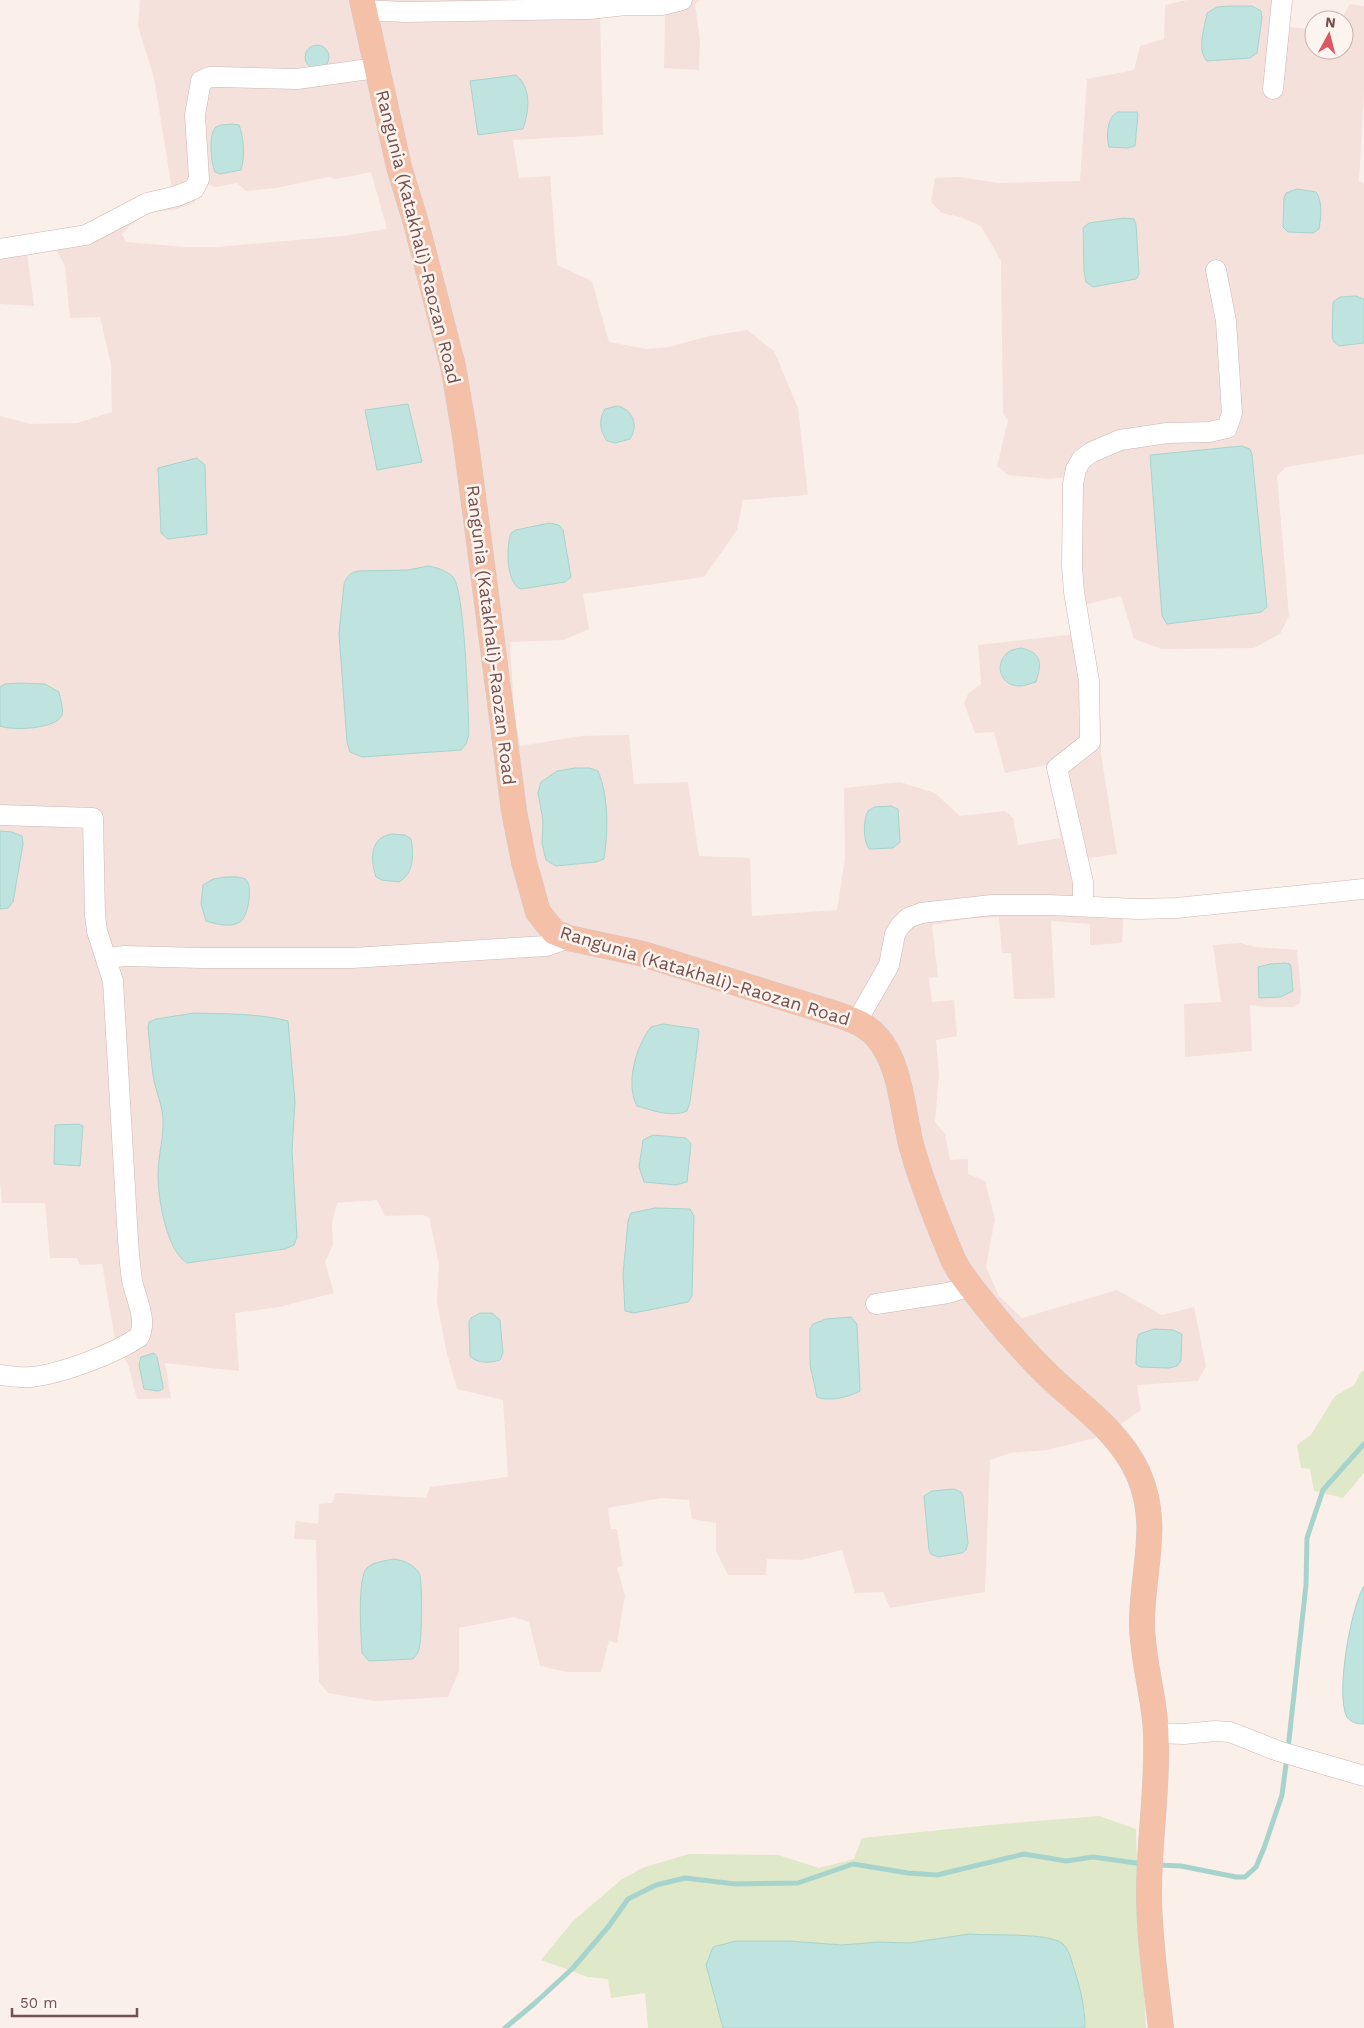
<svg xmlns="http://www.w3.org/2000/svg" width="1364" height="2028" viewBox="0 0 1364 2028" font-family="'Work Sans',sans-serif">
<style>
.residential{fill:#f4e1db;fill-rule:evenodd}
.green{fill:#dfe8c8}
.water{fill:#bfe3de;stroke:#a6d4cd}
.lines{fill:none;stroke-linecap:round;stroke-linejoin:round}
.stream{stroke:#a6d4cd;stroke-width:5}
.minor-casing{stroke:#ceb6b2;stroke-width:21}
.major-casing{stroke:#d5caca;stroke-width:26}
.minor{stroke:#fff;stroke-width:20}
.major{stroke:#f4c0a7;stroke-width:25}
.labels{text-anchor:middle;stroke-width:5;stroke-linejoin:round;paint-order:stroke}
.street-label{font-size:18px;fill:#74504e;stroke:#fef4ef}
</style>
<rect width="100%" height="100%" fill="#fbefe9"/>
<path class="residential" d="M140 0H700L695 4 700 39 699 70 664 68 665 12 600 16 603 135 513 140 519 178 550 176 557 265 592 281 609 342 647 349 669 347 709 336 747 330 774 351 798 408 808 495 743 500 737 530 704 577 583 594 589 629 564 640 510 642 514 710 520 746 581 736 629 735 634 784 688 782 699 856 750 858 752 916 837 910 845 859 844 788 900 782 935 793 960 816 1005 811 1013 818 1018 845 1061 838 1046 765 1005 773 994 732 975 733 964 703 968 694 981 684 978 645 1075 634 1066 477 1049 479 1008 475 997 466 1008 420 1003 414 1001 261 981 226 960 217 942 213 931 202 935 178 959 177 999 183 1080 181 1087 79 1134 70 1140 46 1164 39 1165 5 1187 0H1289L1288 27 1314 29V50H1344V20H1341L1350 4 1364 6V93L1359 181 1364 183V454L1286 467 1277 476 1289 616 1280 634 1254 648 1162 649 1134 639 1121 596 1083 605 1101 722V754L1117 854 1089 858V897L1124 898 1122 943 1090 945V924L1051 921 1055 998 1014 999 1011 953H1002L999 917 967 919 932 925 938 977 929 978 932 1002 954 1000 957 1036 936 1040 939 1075 935 1122 945 1134 950 1160 968 1159V1174L985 1181 995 1219 986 1267 999 1296 1022 1318 1117 1290 1162 1315 1194 1307 1206 1366 1198 1381 1137 1385 1141 1410 1121 1424 1095 1438 1047 1450 1010 1453 990 1460 985 1592 890 1608 883 1592 855 1593 842 1550 801 1560 767 1559 766 1575H728L716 1551V1523L692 1519 689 1500 661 1498 608 1508 611 1529H617L623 1566 617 1567 625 1596 617 1643 609 1641 601 1672H567L540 1666 529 1622 514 1617 459 1628V1671L448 1697 375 1701 328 1693 319 1682 316 1540 294 1539 296 1521 318 1524 319 1504 332 1503 336 1493 426 1498 430 1487 508 1477 503 1400 457 1389 446 1350 437 1301 439 1264 429 1217 422 1215 385 1216 377 1200 337 1203 332 1223 333 1245 325 1262 334 1293 279 1307 235 1313 239 1371 165 1363 171 1398 137 1399 129 1367 115 1340 102 1264 80 1265 77 1258H50L45 1203H2L0 1182V416L31 424 77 423 112 412 111 364 100 317 70 318 65 266 56 249 27 253 34 306 0 304V239L72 232 172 190 154 78 138 26ZM371 172 387 229 342 236 217 247H185L126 242 122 234 130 226 149 212 174 210 194 203 205 184 216 187 237 183 246 191 276 188 328 177 336 179Z
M1240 943 1256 947 1297 950 1301 992 1300 1003 1293 1007H1267L1250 1005 1252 1051 1185 1057 1184 1004 1221 1002 1213 945Z"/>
<path class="green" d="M1364 1371V1473L1343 1498 1314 1491 1310 1469 1301 1468 1297 1445 1311 1435 1335 1396 1354 1385 1361 1372Z
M1099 1816 1136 1829C1137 1895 1143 1962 1146 2028H1085V2010L989 1937 969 1934 909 1943 878 1942 842 1945 789 1941H736L713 1947 706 1965 723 2028H648L645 1993 611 1998 608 1979 588 1977 541 1960 573 1921 621 1880 642 1868 689 1854 778 1855 819 1868 854 1859 862 1838 990 1825Z"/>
<path class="water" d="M1229 6H1252L1261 11 1262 18 1257 53 1250 58 1207 61C1196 50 1205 27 1207 13L1217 7Z
M305 57a12 12 0 1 1 24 0a12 12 0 1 1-24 0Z
M516 75C532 89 529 110 523 129L478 135 470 81Z
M1118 112H1137L1138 114 1135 146 1128 148 1109 147C1106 137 1107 116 1118 112Z
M232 124 239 125C244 137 245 157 241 170L220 174 215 172C211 163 208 134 216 127 220 124 227 125 232 124Z
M1297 189 1316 192C1323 202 1321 218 1319 229L1313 233 1288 232 1283 227 1284 198 1286 193Z
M1124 218 1134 219 1136 224 1139 274 1136 279 1093 287 1086 282 1084 271 1083 228 1089 223Z
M1356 296 1364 299V343L1339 346 1334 342 1332 337 1333 302 1340 297Z
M408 404 422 462 377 470 365 410Z
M617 406C633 409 639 426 630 439L615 443 607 441C600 431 598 420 605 409Z
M1242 446 1250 449 1252 455 1267 607 1261 612 1255 613 1167 624 1162 616 1150 455Z
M197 458 205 465 207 534 168 539 161 533 158 468Z
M549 523 559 525 563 530 571 577 565 582 521 589C506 584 506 546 511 533L516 530Z
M428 566C436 567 447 571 453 577 465 591 468 710 469 734L466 744 461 750 362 757 350 752 347 742 339 634 344 584C347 576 350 573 358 571L408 570Z
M1021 648C1042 653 1042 663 1036 682 1031 683 1025 686 1020 686 1002 687 993 666 1007 653 1010 650 1016 649 1021 648Z
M20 683 45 684 59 692C60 698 64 709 62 715 57 729 12 731 0 726V687L5 684Z
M575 768H590L598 771C609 797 608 832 604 859L596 862 556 866 546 860 542 844 543 820 538 793 541 782 557 771Z
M891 806 898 809 900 842 893 848 869 849C863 840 863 821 868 811L874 807Z
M0 831 12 832 22 836 23 844 13 902 8 908 0 909Z
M392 834 405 835 411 839C414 855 414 873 399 882L382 880 376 877C370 859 370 837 392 834Z
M225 877C231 877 239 876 245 879 254 885 248 917 240 922 231 928 215 924 206 921L201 904 203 885 213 879Z
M1285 963 1290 964 1291 967 1293 991 1280 997 1259 998 1258 967 1270 964Z
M194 1013C224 1014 258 1013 288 1021L295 1101 292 1151 297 1237 294 1245 285 1249 187 1263C166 1250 158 1198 158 1175 158 1156 164 1137 163 1118 162 1106 157 1093 154 1081 151 1063 150 1045 148 1028L149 1022 156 1019Z
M663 1024 698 1029 699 1033 690 1102 687 1111C671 1118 652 1110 637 1106 625 1084 636 1046 651 1027Z
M79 1124 83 1126 80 1166 54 1164 55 1125Z
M653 1135 686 1138 691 1144 687 1182 676 1185 644 1182 639 1167 643 1140Z
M655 1208 690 1209 694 1216 692 1296 688 1302 634 1313 625 1311 623 1274 628 1221 631 1213Z
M480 1313H492L500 1320 503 1353 500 1360C491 1363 477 1364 470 1356L469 1322 471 1318Z
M851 1317 857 1324 860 1391C850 1397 828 1402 817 1397L810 1365V1329L813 1324 826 1319Z
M1154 1329 1173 1330 1182 1334 1181 1361 1177 1366 1169 1368 1140 1367 1136 1364 1137 1339 1139 1334Z
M154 1353 157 1357 163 1386V1389L158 1391 144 1389 139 1365 141 1357Z
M954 1489 961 1492 963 1496 968 1543 966 1550 962 1553 938 1557 931 1554 929 1550 924 1496 932 1491Z
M393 1559C403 1560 413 1564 419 1573 423 1578 422 1641 419 1649 418 1653 416 1656 413 1659L369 1661 362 1653C361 1637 357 1577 367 1568 373 1562 385 1561 393 1559Z
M1364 1586V1724C1358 1724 1351 1723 1347 1717 1335 1696 1351 1606 1364 1586Z
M969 1934C988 1936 1050 1932 1063 1944 1070 1951 1072 1963 1075 1972 1081 1991 1085 2008 1085 2028H723L706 1965 713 1947 736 1941H789L842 1945 878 1942 909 1943Z"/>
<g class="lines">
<path class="stream" d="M1288 1749 1306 1585 1307 1538 1323 1490 1364 1444
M1157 1865 1181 1866 1236 1877H1245L1256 1867 1264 1848 1282 1795 1287 1757
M505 2028 535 2003 573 1968 609 1926 628 1899 656 1885 685 1878 735 1884 798 1883 853 1864 908 1873 937 1875 1024 1854 1066 1861 1093 1857 1143 1864"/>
<defs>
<path id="minor" d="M364 10 405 12 589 9 626 5H662L682 0
M1273 89 1282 0
M0 249 86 235 147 203 177 196 194 189 199 179 195 115 201 81 210 77H220L297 79 376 68
M0 815 93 818 95 915 97 931 113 981 128 1240C129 1253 130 1267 132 1280 135 1297 148 1320 139 1337 114 1354 61 1374 31 1377 21 1378 10 1376 0 1375
M1081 906 1083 898V882L1057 768 1090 742 1089 681 1074 592 1072 567 1073 484 1076 469 1082 459 1092 452 1120 440 1167 433 1209 432 1227 428 1232 413 1226 321 1216 270
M107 958 125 956 202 958H352L546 946 569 938
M857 1021 889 965 895 934 900 926 908 918 921 913 992 905H1049L1138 909 1176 908 1364 889
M876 1304 948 1293 970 1286
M1156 1733 1184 1734 1215 1731 1230 1732 1278 1751 1364 1776"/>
<path id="major" d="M362 0 399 167 416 223 453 366 465 436 480 549 514 811 524 862 538 912 554 932 569 938 643 954 839 1015C853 1020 867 1025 877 1037 901 1064 902 1109 911 1144 920 1178 933 1211 947 1245 950 1251 952 1259 956 1265 964 1280 976 1293 986 1306 1010 1336 1035 1364 1063 1389 1091 1413 1122 1438 1138 1473 1161 1525 1142 1569 1142 1623 1142 1661 1155 1697 1156 1735 1158 1788 1149 1840 1149 1893 1149 1938 1156 1983 1161 2028"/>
</defs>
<use href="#minor" class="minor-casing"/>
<use href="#major" class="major-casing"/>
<use href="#minor" class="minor"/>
<use href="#major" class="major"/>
</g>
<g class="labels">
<g class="street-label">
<text transform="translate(418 237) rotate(76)" y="6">Rangunia (Katakhali)-Raozan Road</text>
<text transform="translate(491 635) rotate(83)" y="6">Rangunia (Katakhali)-Raozan Road</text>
<text transform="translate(705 976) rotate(17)" y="6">Rangunia (Katakhali)-Raozan Road</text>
</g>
</g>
<g transform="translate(1329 35) rotate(7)"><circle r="24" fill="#fef4ef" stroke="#c7b2af"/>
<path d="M0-4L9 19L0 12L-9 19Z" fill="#db5863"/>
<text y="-8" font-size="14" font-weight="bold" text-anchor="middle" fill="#74504e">N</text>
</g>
<path d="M12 2008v8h125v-8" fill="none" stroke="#74504e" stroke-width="2.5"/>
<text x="20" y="2008" font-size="15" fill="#74504e" stroke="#fef4ef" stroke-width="4" paint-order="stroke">50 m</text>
</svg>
